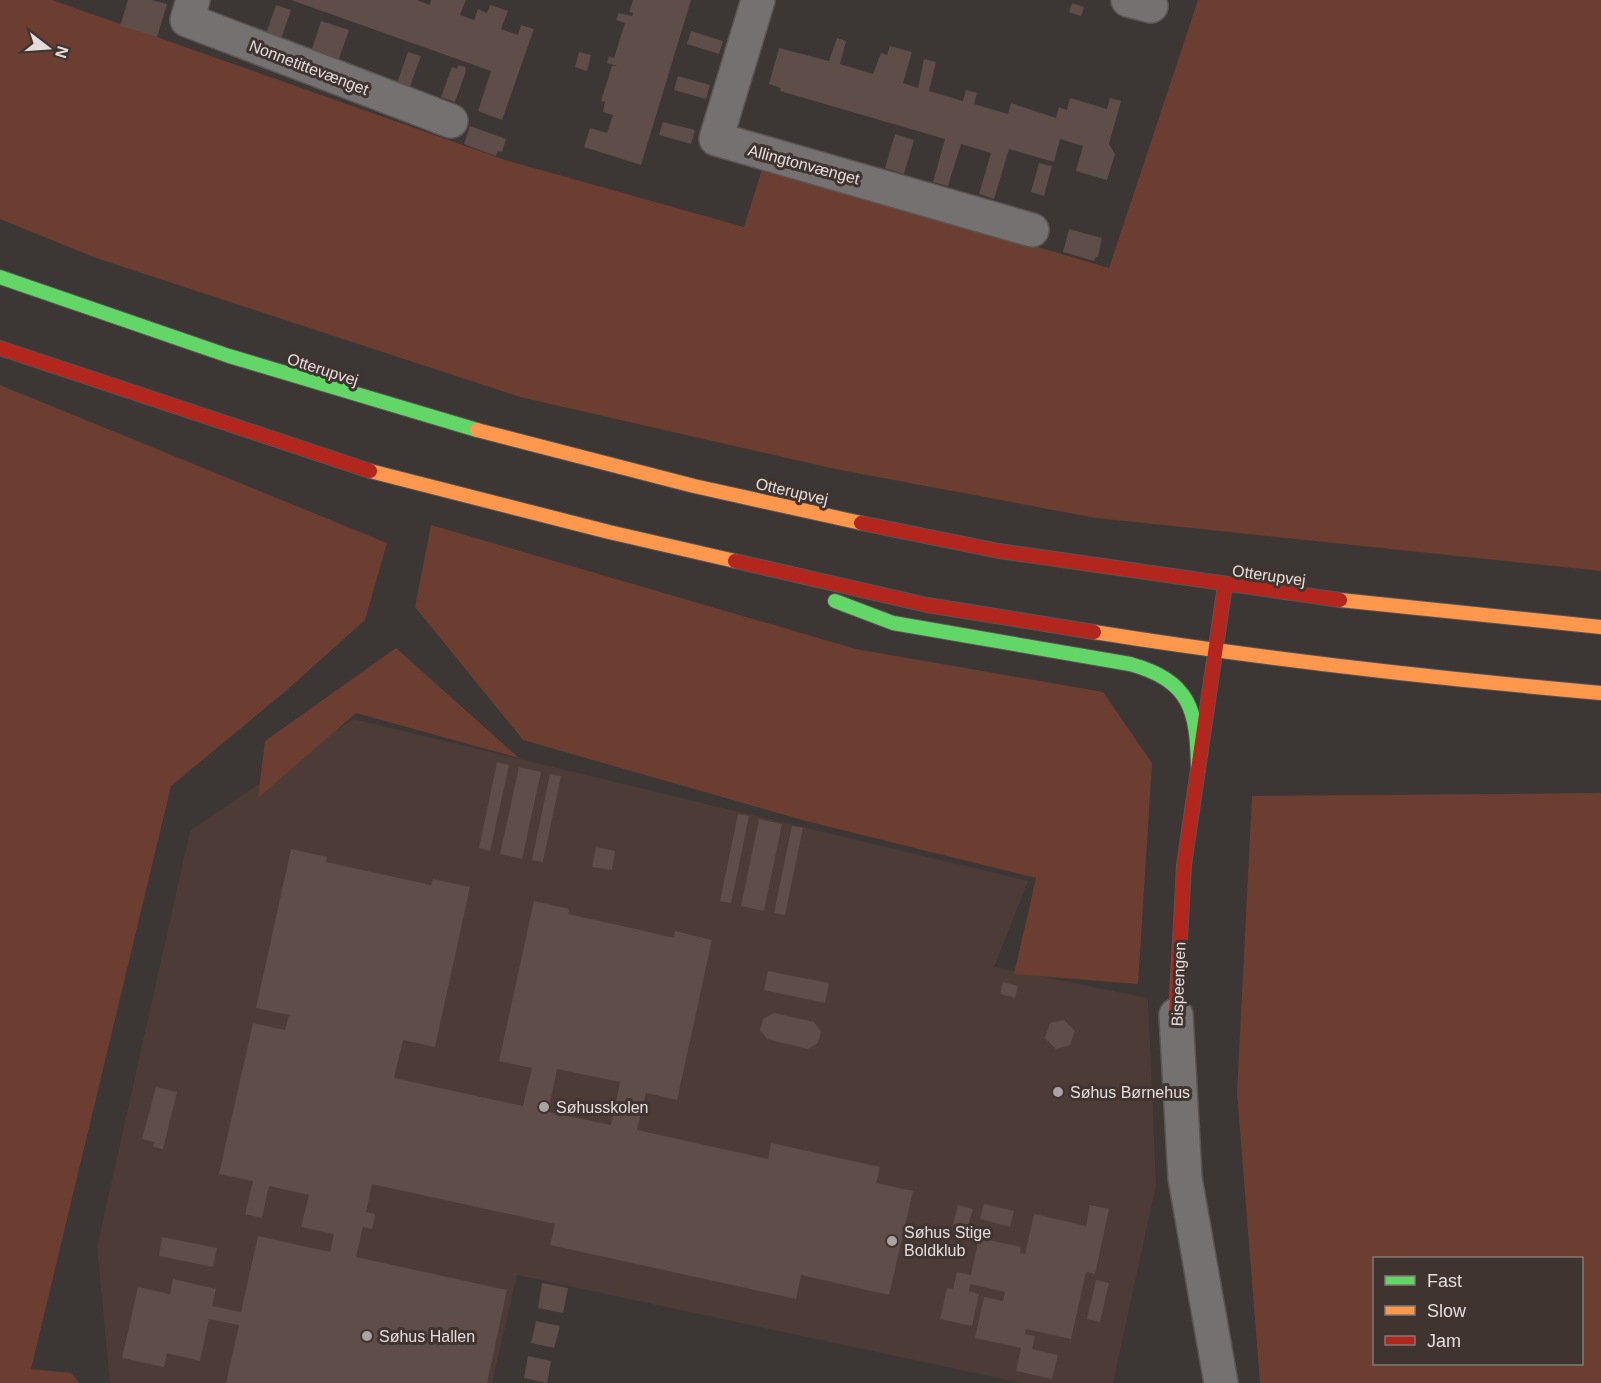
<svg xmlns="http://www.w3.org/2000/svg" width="1601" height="1383" viewBox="0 0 1601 1383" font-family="Helvetica,sans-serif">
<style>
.built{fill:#4c3b37}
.green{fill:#6c3e31;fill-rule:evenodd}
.building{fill:#5e4d49;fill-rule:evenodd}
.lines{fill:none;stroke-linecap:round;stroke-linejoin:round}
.street-casing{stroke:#5a5452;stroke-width:36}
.fast-casing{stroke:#5a5452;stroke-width:16}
.slow-casing{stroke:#5a5452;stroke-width:16}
.jam-casing{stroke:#5a5452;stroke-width:16}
.street{stroke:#757170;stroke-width:33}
.fast{stroke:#63d668;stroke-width:14}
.slow{stroke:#ff974d;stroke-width:14}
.jam{stroke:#b3261e;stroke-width:14}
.poi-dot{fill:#a9a3a1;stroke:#403431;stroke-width:2}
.labels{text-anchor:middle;stroke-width:6;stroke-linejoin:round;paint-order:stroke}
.street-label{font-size:16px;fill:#e4dddb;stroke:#403431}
.poi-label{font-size:16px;fill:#e4dddb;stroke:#403431;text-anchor:start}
</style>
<rect width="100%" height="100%" fill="#3c3634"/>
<path class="built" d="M353 719 1028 881 994 967 1148 998 1156 1185 1113 1383H1021L517 1275 492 1383H110L97 1247 190 831Z"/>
<path class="green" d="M0 0H52L505 160 744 227 763 166 1109 268 1198 0H1601V571L1096 518 835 469 520 397 96 258 0 219Z
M0 385 387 543 365 620 287 690 171 786 31 1369 71 1373 79 1383H0Z
M431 525 856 649 1103 692 1152 763 1138 984 1014 974 1036 878 806 821 523 740 415 607Z
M396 648 519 758 356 713 258 798 265 741Z
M1601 793V1383H1260L1237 1092 1252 796ZM1374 1258H1582V1364H1374Z"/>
<path class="building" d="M128 0H152L167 4 157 37 120 26Z
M291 0H417L430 5 431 0H466L460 15 474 20 478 9 487 13 490 5 508 11 501 29 518 35 521 25 534 29 502 120 478 111 491 71Z
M633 0H691L641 165 584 147 590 128 607 133 613 115 603 112 605 102 601 101 612 66H617L607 63 609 56 614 58 625 23 616 20 619 13 632 16 633 13 629 12Z
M1072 3 1084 7 1081 16 1069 12Z
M276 5 291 10 280 42 265 37Z
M321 21 349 30 338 61 311 52Z
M691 31 723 41 719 54 687 44Z
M837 38 846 41 840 64 873 74 881 53 887 55 890 46 912 52 903 83 918 88 924 59 936 62 929 91 963 101 966 90 977 93 974 104 1008 114 1011 103 1056 118 1059 107 1067 110 1070 98 1107 109 1110 98 1121 101 1109 144 1115 154 1107 180 1076 171 1083 146 1060 139 1054 162 1009 149 994 199 979 194 991 153 961 144 948 186 933 182 945 139 780 91 781 88 769 84 779 48 829 61Z
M408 52 421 56 410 87 397 83Z
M579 52 591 55 587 71 575 67Z
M458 65 465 67 466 71 455 102 441 97 452 67 457 69Z
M678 76 710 85 706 99 674 90Z
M663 122 695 130 691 144 659 135Z
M470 126 506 139 502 152 498 151 496 156 464 144Z
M895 134 914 140 904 174 885 168Z
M1039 163 1052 166 1044 196 1031 192Z
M1069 229 1102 238 1098 257H1096L1094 261 1063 252Z
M497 762 509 765 490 851 479 848Z
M519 767 541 772 522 859 500 854Z
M550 774 561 776 543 862 532 860Z
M738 814 749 816 731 903 720 901Z
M759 819 782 824 764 911 741 906Z
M792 826 803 828 785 915 774 913Z
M596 847 615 851 612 870 592 867Z
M291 849 327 857 326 862 431 885 433 879 470 887 435 1047 403 1040 394 1078 523 1106 532 1068 499 1061 534 901 569 909 568 914 636 929 674 938 675 931 712 940 677 1100 646 1093 637 1130 768 1159 771 1143 880 1167 876 1183 913 1191 889 1295 801 1275 796 1299 550 1245 555 1224 372 1184 366 1212 375 1214 374 1222 372 1229 363 1227 356 1257 507 1290 487 1383H226L239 1325 209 1319 200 1361 167 1353 164 1367 122 1358 138 1287 170 1294 173 1279 216 1289 212 1306 241 1312 258 1236 330 1252 334 1234 301 1227 309 1195 269 1186 262 1218 245 1214 253 1181 219 1174 253 1023 285 1030 289 1015 256 1008ZM557 1069 620 1082 611 1125 548 1112Z
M768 971 829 983 825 1003 764 990Z
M1003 982 1018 986 1015 998 1000 994Z
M774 1013 814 1022 821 1032 818 1043 808 1049 767 1039 760 1030 763 1019Z
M1064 1020 1075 1031 1070 1045 1056 1049 1045 1038 1050 1023Z
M156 1087 177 1092 163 1149 153 1147 155 1142 142 1139Z
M984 1204 1014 1211 1010 1227 980 1219Z
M958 1205 973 1209 967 1228 953 1224Z
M1090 1205 1109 1209 1095 1274 1086 1272 1071 1339 1026 1329 1025 1334 1035 1336 1032 1349 1058 1355 1052 1379 1016 1371 1021 1348 975 1338 984 1297 1003 1301 1005 1292 970 1284 969 1291 979 1294 972 1326 940 1319 947 1288 953 1289 957 1272 971 1275 979 1238 1021 1247 1020 1253 1025 1254 1034 1214 1086 1226Z
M162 1237 217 1248 213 1267 159 1256Z
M1096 1280 1109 1283 1100 1322 1087 1319Z
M542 1283 568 1288 563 1313 538 1308Z
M536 1321 560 1326 554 1348 531 1343Z
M528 1356 551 1361 547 1383 524 1378Z"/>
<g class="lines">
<defs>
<path id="street" d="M193 0 187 20 451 121
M758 0 716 139 1032 230
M1128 0 1151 6
M1176 1015 1185 1178 1221 1383"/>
<path id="fast" d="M0 277 229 356 477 430
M835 601 893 623 1130 664C1191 681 1197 710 1198 769"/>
<path id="slow" d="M477 430 694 486 861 523
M370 471 609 532 735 561
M1340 600 1601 627
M1094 632C1263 659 1431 678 1601 693"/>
<path id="jam" d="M0 348 370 471
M861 523 999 551 1340 600
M735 561 927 605 1094 632
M1176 1015 1184 865 1225 585"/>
</defs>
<use href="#street" class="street-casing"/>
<use href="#fast" class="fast-casing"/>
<use href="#slow" class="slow-casing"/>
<use href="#jam" class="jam-casing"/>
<use href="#street" class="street"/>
<use href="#fast" class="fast"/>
<use href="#slow" class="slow"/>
<use href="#jam" class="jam"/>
</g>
<g class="poi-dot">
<circle cx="1058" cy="1092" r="6"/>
<circle cx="544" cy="1107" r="6"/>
<circle cx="892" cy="1241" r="6"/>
<circle cx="367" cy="1336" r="6"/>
</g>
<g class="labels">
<g class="street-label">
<text transform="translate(309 67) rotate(21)" y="6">Nonnetittevænget</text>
<text transform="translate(804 164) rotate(15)" y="6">Allingtonvænget</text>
<text transform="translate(323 369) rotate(18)" y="6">Otterupvej</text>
<text transform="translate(792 491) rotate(13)" y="6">Otterupvej</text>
<text transform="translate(1269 575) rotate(8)" y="6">Otterupvej</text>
<text transform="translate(1178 984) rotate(-88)" y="6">Bispeengen</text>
</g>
<g class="poi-label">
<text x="1070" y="1098">Søhus Børnehus</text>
<text x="556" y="1113">Søhusskolen</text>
<text x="904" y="1238">Søhus Stige<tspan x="904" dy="18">Boldklub</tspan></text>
<text x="379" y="1342">Søhus Hallen</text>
</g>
</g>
<rect x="1373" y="1257" width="210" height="108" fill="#403431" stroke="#827875" stroke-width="1.5"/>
<rect x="1385" y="1276" width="30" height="9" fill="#63d668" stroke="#827875" stroke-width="1.5"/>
<text x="1427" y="1287" font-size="18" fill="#e4dddb">Fast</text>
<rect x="1385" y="1306" width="30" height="9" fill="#ff974d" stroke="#827875" stroke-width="1.5"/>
<text x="1427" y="1317" font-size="18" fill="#e4dddb">Slow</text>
<rect x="1385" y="1336" width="30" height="9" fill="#b3261e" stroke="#827875" stroke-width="1.5"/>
<text x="1427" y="1347" font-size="18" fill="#e4dddb">Jam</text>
<g transform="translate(48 48) rotate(107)" stroke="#403431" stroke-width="4.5" paint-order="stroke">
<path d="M0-4.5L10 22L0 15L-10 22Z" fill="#e4dddb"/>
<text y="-9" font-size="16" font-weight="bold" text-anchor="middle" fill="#e4dddb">N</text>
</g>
</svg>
